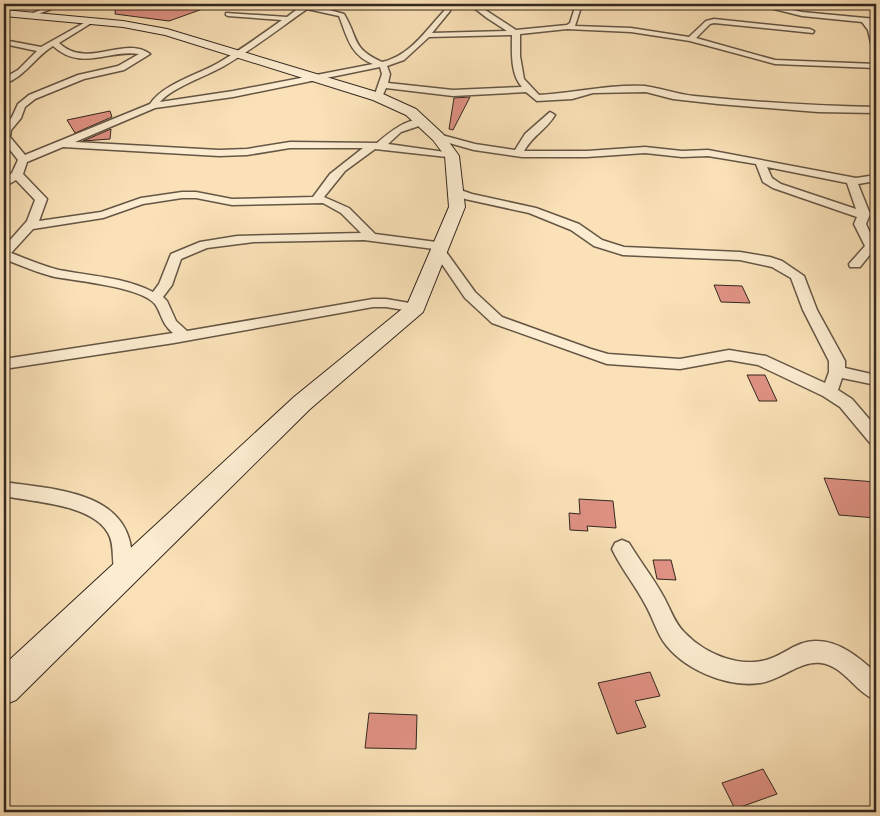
<svg xmlns="http://www.w3.org/2000/svg" width="880" height="816" viewBox="0 0 880 816" font-family="'EB Garamond',serif">
<style>
.building{fill:#df9183;stroke:#33271f}
.lines{fill:none;stroke-linecap:round;stroke-linejoin:round}
.street-casing{stroke:#655645;stroke-width:3}
.secondary-casing{stroke:#33271f;stroke-width:2}
.street{fill:#fcecd0;fill-rule:evenodd}
.secondary{fill:#fcecd0;fill-rule:evenodd}
</style>
<rect width="100%" height="100%" fill="#fae1b7"/>
<filter id="stains"><feTurbulence type="fractalNoise" baseFrequency=".004" numOctaves="4"/><feColorMatrix values="0 0 0 0 .2 0 0 0 0 .09 0 0 0 0 .02 0 0 0 .5 -.17"/></filter>
<radialGradient id="worn" r=".72"><stop offset=".6" stop-color="#630" stop-opacity="0"/><stop offset="1" stop-color="#630" stop-opacity=".3"/></radialGradient>
<path class="building" d="M116 4H211V6L169 21 115 14Z
M470 97 453 130 449 129 454 98Z
M110 111 112 117 75 133 67 120Z
M111 129 110 139 83 141Z
M714 285 742 286 750 303 721 302Z
M747 375H765L777 401H759Z
M824 478 876 482V518L839 515Z
M579 499 613 501 616 528 587 526 588 531 570 530 569 513 580 514Z
M653 560H671L676 580 657 579Z
M650 672 660 696 635 701 646 727 617 734 598 683Z
M369 713 417 715 416 749 365 748Z
M763 769 777 794 735 809 722 783Z"/>
<g class="lines">
<defs>
<path id="street" d="M56 4H64L33 16 28 15Z
M296 4H312L311 5 344 14C359 39 351 48 382 62 410 56 426 30 444 11L445 4H451L450 11 432 33 507 31 487 18 469 4H476L516 30 567 25 570 23 576 4H582L575 26 631 28 689 37 706 21 714 19 810 29 814 31 813 33 714 23 710 24 696 38 775 60 876 64V68L775 64 690 41 631 32 567 29 520 34V56L524 79 539 95C575 93 609 84 645 86 660 88 677 94 694 96 754 102 815 106 876 107V113L818 112 718 104 673 99 646 92 593 93 572 99 537 101 526 92 453 96 386 88 382 97 378 100 374 97 382 74 380 67 233 97 155 108 75 142 219 150 247 149 290 142 377 143C390 132 408 117 425 120V124L401 132 388 144 452 153 457 156 456 158 375 149 345 171 324 197 349 208 375 234 444 243 446 246 444 249 475 292 502 317 591 349 608 354 680 359 729 350 766 356 825 383 829 372V361L803 310 791 278 772 267 740 260 623 255 594 246 571 230 529 213 465 199 449 191 455 188 472 194 536 208 579 224 602 240 624 247 740 252 770 257 782 261 804 276 817 310 845 361V368L876 375V385L842 378 838 390 852 399 876 427V444L870 443 840 407 823 396 758 365 729 360 680 369 607 364 492 323 465 298 433 251 434 249 364 240 254 242 207 248 181 259 172 285 163 297 167 301 176 321 187 331 373 299H386L421 305 423 308 421 311 416 312 386 307H373L174 343 4 369V359L173 333C161 323 162 314 155 304 141 287 77 281 55 277 38 273 20 265 4 259V247L27 221 35 200 16 180 4 187V179L12 173 18 160 4 142V127L12 117 18 104 29 95 78 75 118 66 139 54C109 49 81 72 53 46 35 57 25 77 4 84V78L18 70 37 51 4 44V40L41 47 91 19 93 20V22L59 43C88 70 124 35 150 54L124 70 84 79 35 99 25 107 21 118 11 130 10 137 25 155 150 104C163 84 197 75 218 63 240 50 261 35 282 20L228 16 226 15V13L287 17 300 7 296 6ZM307 9 339 16C347 36 350 55 373 64L233 91 160 102C173 87 205 77 224 66 253 49 280 28 307 9ZM512 35C512 51 510 74 522 87L453 90 388 83 390 74 387 66 404 60 429 37ZM63 147 219 156 247 155 290 148H363L330 174 313 197 232 199 196 192H182L141 198 101 212 39 221 47 199 23 174 27 162ZM182 198H196L232 205 323 203 341 213 361 233 237 236 200 242 171 254 159 284 153 292C124 277 90 276 59 270 43 266 27 259 11 253L33 229 103 218 143 204Z
M754 4H765L802 12 876 19V23L870 22 876 33V49L872 47 868 30 862 22 802 16Z
M550 112 555 115C546 130 533 135 524 151H587L645 147 682 151 708 150 856 178 876 175V181L858 184 870 214 866 224 876 247 860 267H850L849 264 865 246 854 224 857 217 773 188 763 182 756 164 708 156 682 157 645 153 587 157H522L474 150 435 139 433 137 438 134 475 144 515 150 525 134ZM767 167 847 183 856 209 781 184 772 178Z
M4 482C49 489 123 490 131 548 133 558 135 569 131 578L124 581 117 578C110 564 116 546 108 533 92 504 33 502 4 496Z
M622 540 629 543C639 560 652 576 662 594 670 607 674 623 685 633 705 654 742 670 772 658 787 652 800 640 817 641 840 641 861 659 876 673V700C856 693 844 666 821 663 801 660 781 680 760 683 727 688 682 669 663 641 656 630 652 616 645 604 636 587 624 572 615 555L612 549 615 543Z"/>
<path id="secondary" d="M4 10 123 21 167 29 383 94 416 109 443 134 457 153 459 156 465 207 423 312 310 409 16 700 4 705V665L294 397 407 305 449 207 445 156 433 140 406 115 373 100 165 35 123 27 4 16Z"/>
</defs>
<use href="#street" class="street-casing"/>
<use href="#secondary" class="secondary-casing"/>
<use href="#street" class="street"/>
<use href="#secondary" class="secondary"/>
</g>
<rect width="880" height="816" fill="none" stroke="#fae1b7" stroke-width="20"/>
<rect x="5" y="5" width="870" height="806" fill="none" stroke="#33271f" stroke-width="2.5"/>
<rect x="10" y="10" width="860" height="796" fill="none" stroke="#33271f"/>
<rect width="100%" height="100%" filter="url(#stains)"/>
<rect width="100%" height="100%" fill="url(#worn)"/>
</svg>
